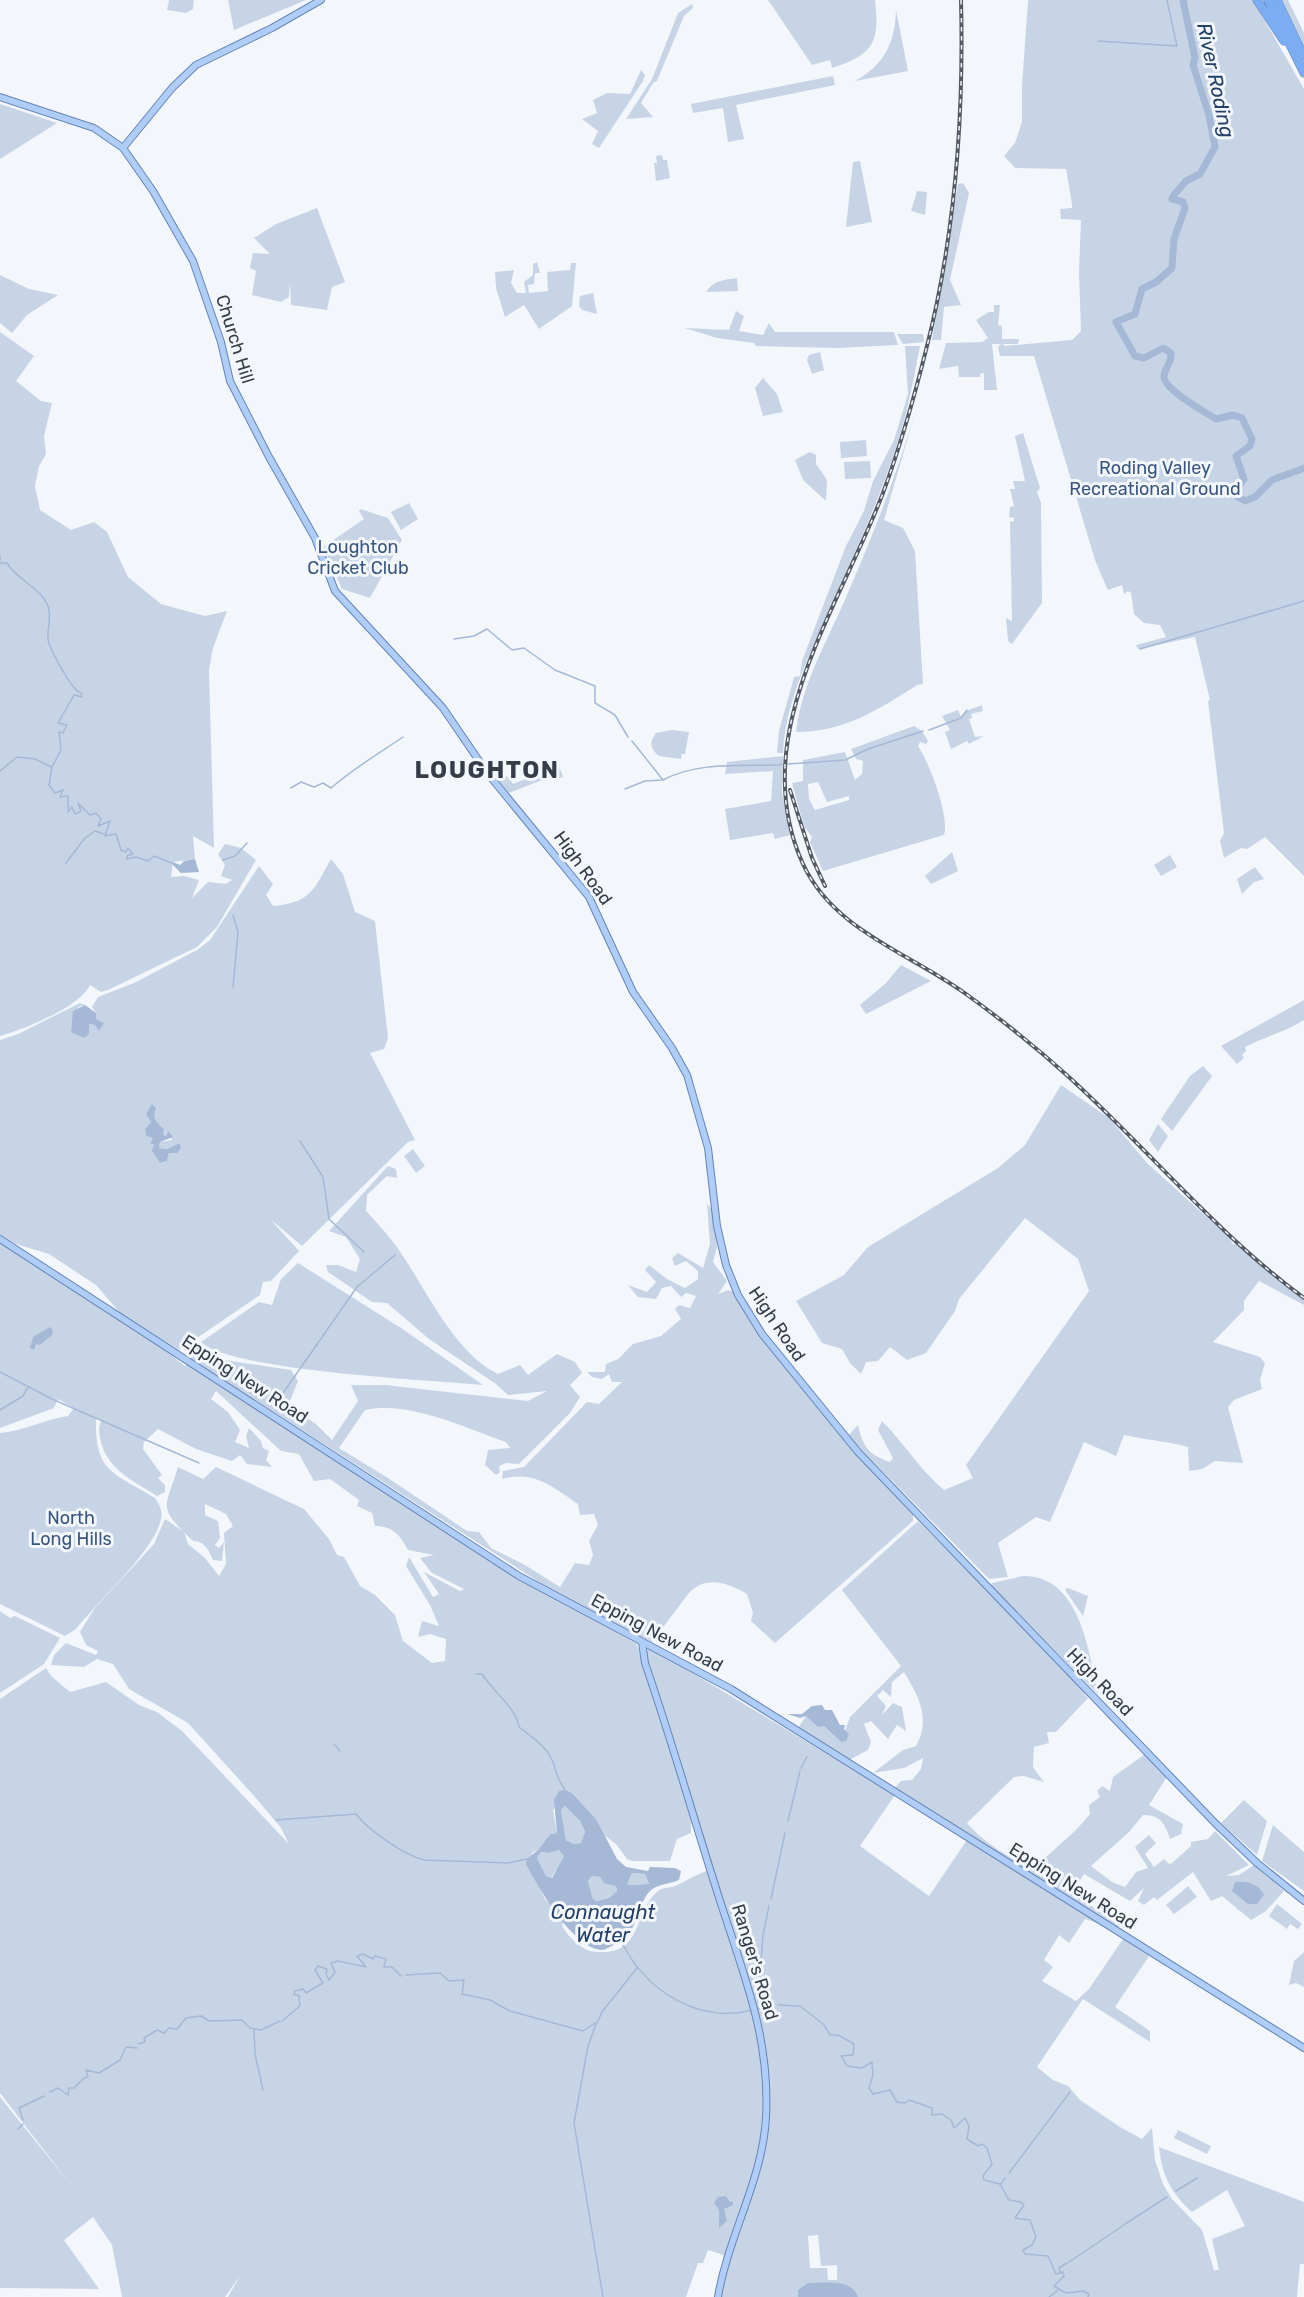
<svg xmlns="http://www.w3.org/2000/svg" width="1304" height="2297" viewBox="0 0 1304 2297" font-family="Rubik,sans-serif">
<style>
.green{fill:#c7d4e6;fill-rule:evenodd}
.water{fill:#a5b8d5;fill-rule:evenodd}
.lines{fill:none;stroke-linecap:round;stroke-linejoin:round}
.stream{stroke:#a5b8d5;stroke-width:1.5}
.river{stroke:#a5b8d5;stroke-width:7}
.primary-casing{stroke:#6485b6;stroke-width:8}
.motorway-casing{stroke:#6485b6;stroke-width:9}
.primary{stroke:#b0cdf7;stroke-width:6}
.motorway{stroke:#7cacf2;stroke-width:8}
.rail-casing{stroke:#545a64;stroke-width:4}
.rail{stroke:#f3f7fc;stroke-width:1.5;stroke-dasharray:4.5;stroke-linecap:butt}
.labels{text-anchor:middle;stroke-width:6;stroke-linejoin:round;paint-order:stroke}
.street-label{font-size:18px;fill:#363d48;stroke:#f3f7fc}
.park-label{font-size:18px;fill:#3a5680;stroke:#f3f7fc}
.water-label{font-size:20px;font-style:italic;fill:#264169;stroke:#f3f7fc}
.district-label{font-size:24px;font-weight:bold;letter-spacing:1.5px;fill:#363d48;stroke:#f3f7fc}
</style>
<rect width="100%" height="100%" fill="#f3f7fc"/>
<path class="green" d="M169 0H194L193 9 186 13 167 10Z
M228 0H306L234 30Z
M768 0H875C880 43 873 55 832 68L830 60 812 65Z
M1028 0H1253L1304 89V876L1265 837 1247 849 1241 848 1224 858 1220 841 1224 833 1208 701 1210 700 1195 637 1138 649 1136 645 1166 637 1160 625 1144 623 1134 614 1131 593 1128 591 1124 594 1122 585 1108 590 1106 586 1095 560 1034 356H1000L998 347 1001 344H992L997 390H984V373L980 374V377H959L958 366 939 369 946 343 982 342 988 338 976 320 989 312H994V305H1000L998 325 1002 326V339H1019L1018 344H1002L1005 346 1072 340 1081 331 1079 272 1081 220 1061 219 1060 209 1072 208V204L1066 169 1015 168 1004 156 1015 143 1022 122V86Z
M1282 0H1288L1304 33V45Z
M692 4 693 8 684 16 657 81 653 83 641 103 653 117 626 119 652 79 678 13Z
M896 10 908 71 855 81C884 65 895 43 896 10Z
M641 70 645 75 643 81 599 148 592 144 598 131 582 119 597 113 593 100 607 93 630 94Z
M833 76 835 85 736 105 744 139 728 142 723 108 693 113 691 104Z
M0 104 57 123 0 159Z
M662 155 663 160H667L670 178 656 181 654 163H657L656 156Z
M860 161 872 222 846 227 853 162Z
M963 183 969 193 950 280 961 305 944 307 941 340H932L958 184Z
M917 191 927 192 925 215 911 211Z
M317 208 345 282 332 287 327 310 291 305 290 282 289 297 281 302 252 295 256 271 250 268 253 253 270 254 254 238 276 224Z
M537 262 540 273H535L534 284 528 285 529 293 548 291 547 272 570 270 571 263H576L572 306 539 329 524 305 505 317 496 288 495 272 514 270 511 283 517 293H526L524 282 533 275V264Z
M0 275 29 289 58 295 27 315 12 333 0 323Z
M737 278 738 291 706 292C714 280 724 280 737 278Z
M593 293 597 314 582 310 579 306 580 296Z
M736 311 744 316 739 331 763 335 769 323 775 332H894L898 345 838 348 756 346 754 343 717 338 685 328 729 330Z
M0 332 34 356 16 381 41 401 52 403 44 436 46 454 39 466 35 486 40 510 71 530 94 522 107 532 128 577 161 604 205 616 227 611 213 648 209 670 214 848 193 836 195 859 173 862 171 877 184 876 199 880 192 898 208 882 226 884 232 880 221 876 225 865 218 854 225 844 241 848 256 860 217 927 197 947 108 990 101 992 90 985C79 1008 24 1029 0 1036Z
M897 334H923L924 342 903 344Z
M905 346H920C916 367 912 388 907 409 893 467 868 522 845 576 821 633 786 691 783 753H777L779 731 794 677 800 676 802 661 846 546 864 511 873 481 894 440 908 394Z
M820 352 824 370 812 374 807 360 809 355Z
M763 378 777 394 783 412 763 416 755 388Z
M917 406 884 520 903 528 915 551 923 684 917 685C878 710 844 732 796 732 802 682 828 640 847 595 874 533 898 471 917 406Z
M1023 433 1040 488 1037 492 1041 503 1042 603 1012 644 1008 641 1006 618 1012 621 1010 522 1014 521V518L1009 517 1010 507 1014 506 1010 489H1015L1013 481H1025L1015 436Z
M866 440 867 456 841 458 840 442Z
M810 452 816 455V464L827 480 826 501 803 480 795 460Z
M870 461 871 478 845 479 844 462Z
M409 503 418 519 401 530 391 512Z
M361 509 388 518 402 540 370 598 342 589 323 547 364 519 359 511Z
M982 705 983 711 971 714 972 718 969 719 975 737 984 736 969 744 967 741 951 749 945 732 950 730 942 716 958 710 961 717 966 711Z
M914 726 922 731 928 741 926 744 920 742 918 746C929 762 950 817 944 835L823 871 810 842 812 837 804 826 792 783 803 781V760L845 752 855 780 862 774 863 761 856 759 851 749ZM818 782 827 802 849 796V800L815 810 809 799 808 784Z
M672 730 689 732 685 754H682L681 759 659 756C650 749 649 742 656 733Z
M783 756 782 793 790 835 775 839 773 833 730 840 725 809 771 801 773 771 725 774 727 762Z
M501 758 494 768 498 769 497 772 510 778 513 784 535 775 532 768 524 771 533 761 538 765 552 762 555 767 559 766 563 777 556 779 550 777 509 793 487 767Z
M952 852 958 871 931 884 925 876Z
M1170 855 1177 867 1161 876 1154 865Z
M331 859 343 874 355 912 375 921 388 1038 384 1049 370 1053 415 1140 408 1142 302 1246 270 1219 299 1251 271 1281 263 1282 260 1295 197 1338 183 1344 179 1350 120 1313 96 1285 49 1254 16 1244 0 1235V1040L18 1034 80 1003 85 1005 78 1007 71 1031 84 1038 89 1024 95 1025 96 1013 92 1007 98 997 134 983 197 950 210 940 259 866 273 884 266 895 273 906C311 902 313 891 331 859ZM153 1104 155 1122 164 1129 163 1135 166 1136 167 1132 172 1140 160 1142 159 1148 167 1149 180 1143 181 1148 169 1153 167 1161 160 1163 154 1144H150L154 1137 146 1136 145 1129 151 1122Z
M1255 867 1264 879 1254 882 1242 894 1237 879Z
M901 965 931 981 866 1014 860 1005 886 983Z
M1304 1000V1020C1285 1032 1264 1037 1245 1047L1246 1051 1242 1055 1244 1058 1237 1064 1221 1046Z
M1203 1066 1212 1076 1172 1131 1161 1119 1190 1076Z
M1061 1085 1109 1118 1147 1163 1230 1238 1233 1245 1235 1243 1304 1300V1305L1259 1281 1244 1301V1310L1213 1342 1260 1357 1265 1363 1260 1380 1262 1389 1234 1400 1228 1407 1243 1463 1215 1461 1202 1469 1189 1471 1188 1447C1166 1441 1148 1440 1124 1435L1116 1456 1084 1442 1050 1522 1036 1517 998 1543 1008 1577 989 1579 848 1436 858 1425C863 1447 869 1455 890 1462L893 1458 878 1430 882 1421C904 1443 920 1470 944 1490L973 1478 966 1465 1089 1291 1078 1259 1025 1218 959 1299 955 1311 926 1353 907 1360 890 1347 878 1361 866 1362 861 1374 850 1363 842 1349 822 1343 796 1301 844 1275 868 1247 998 1168 1025 1145Z
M1158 1124 1168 1136 1158 1152 1149 1140Z
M413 1149 425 1166 416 1173 404 1156Z
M388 1166 396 1169 397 1178 387 1176 367 1195 366 1211C375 1221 385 1231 393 1242 425 1284 450 1350 498 1374L520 1365 528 1375 557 1354 575 1362 582 1373 570 1385 580 1397 570 1413 519 1464 506 1463 499 1466 500 1472 496 1475 485 1465 488 1450 510 1448 506 1442C466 1428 408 1400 365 1410L339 1448 388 1478 467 1531 479 1532 491 1548 525 1565 560 1587 575 1563 589 1565 593 1555 589 1541 598 1525 594 1514 580 1515 578 1504C553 1487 533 1470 502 1479L503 1471 524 1467 587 1402 599 1404 622 1382H612L609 1374 602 1379 592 1377 587 1372H605L606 1364 618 1359 633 1344 661 1336 681 1319 675 1309 679 1305 690 1308 696 1296 686 1293 681 1297 671 1286 662 1288 656 1299 638 1297 628 1285 647 1292 656 1282 645 1270 649 1265 667 1279 685 1288 698 1279V1271L686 1261 675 1266 672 1258 678 1253 703 1268 710 1244 707 1203 714 1213 717 1247 713 1262 727 1281 718 1294 728 1290 736 1293C787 1376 846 1443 913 1513V1521L775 1643 751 1621 753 1613 747 1594C728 1583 706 1575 689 1593L652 1642 550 1589 191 1359 199 1350 217 1359 291 1370 298 1381 288 1406 316 1424 332 1440 358 1401 351 1385H385L528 1401 547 1391 508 1395 496 1384 429 1339 387 1303 372 1302 328 1272 326 1265H338L356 1272 360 1259 346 1237 329 1231Z
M0 1242 151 1339 185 1366 188 1363 457 1539 637 1644 691 1817V1833L677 1839 670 1861H632L627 1859 616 1844 604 1835 596 1819 572 1793 553 1810 557 1833 550 1834 539 1849 532 1853 531 1872 545 1899 564 1920 562 1926C569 1938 583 1952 598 1952 643 1955 633 1912 658 1891 663 1887 670 1888 675 1886 687 1881 696 1874 709 1870 738 1962 774 2048 759 2147 753 2184 738 2221 726 2256L708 2250 703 2263H698L686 2297H228L240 2276 225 2297H122L112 2245 93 2217 64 2240 99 2289 0 2288V2097L70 2184 0 2093V1699L46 1668 51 1676 70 1692 106 1682 139 1705 157 1712 182 1731 289 1844 281 1828 255 1797 188 1723 129 1689 113 1664 97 1659 84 1667 51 1665 54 1655 66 1643 96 1655 98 1651 86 1645 80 1632 94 1609 154 1544 165 1519 184 1532 188 1544 205 1558 219 1576 226 1564 224 1533 233 1526 226 1514 205 1504V1515L218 1521 220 1538 215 1545 219 1548 224 1542 222 1561 213 1560C210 1553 207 1545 199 1542 192 1539 197 1544 191 1539 157 1506 165 1510 178 1467L203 1479 216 1467 304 1509 329 1539 337 1555 344 1557 360 1586 375 1595 395 1615 403 1641 432 1663 445 1661 446 1639 430 1634 418 1637 422 1621 439 1626 430 1605 406 1566 409 1557 433 1597 439 1594 424 1572 460 1591 464 1589 432 1573 420 1558 434 1555 408 1550C400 1535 393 1526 375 1526L372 1513 357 1506 359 1500 330 1479 314 1481 299 1454 281 1451 216 1391 211 1399 228 1412 240 1430 235 1442 249 1448 246 1436 249 1428 261 1441 263 1448 269 1451 266 1460 272 1467 247 1464 240 1455 232 1461 196 1449 158 1429 144 1442 143 1449 162 1475 158 1478 165 1485V1492L157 1496C132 1480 106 1469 100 1438 99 1430 98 1427 102 1420L96 1418C95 1473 112 1471 155 1498 159 1504 163 1511 161 1519 156 1549 97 1602 76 1629L65 1636 0 1604V1433C24 1431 45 1419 68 1416L74 1408 58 1399 54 1408 0 1428Z
M298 1263 401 1328 483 1385C432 1380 231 1371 201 1342L259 1302 272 1305 281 1279Z
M918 1521 1089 1692 1084 1694 1088 1698 1056 1732H1047L1049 1743 1034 1747 1033 1767 1044 1782 1024 1776 1014 1777 967 1823C984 1843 1011 1859 1034 1868L1077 1829 1090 1814 1089 1805 1100 1797 1097 1791 1102 1786 1110 1791 1113 1777 1145 1754 1167 1777 1149 1805 1183 1824 1181 1834 1170 1839C1165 1823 1160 1815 1143 1815L1129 1832 1091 1866 1112 1882 1125 1887 1136 1872 1148 1868 1135 1847 1149 1835 1156 1843 1145 1854 1154 1867 1164 1859 1169 1864 1172 1863 1191 1846V1842L1208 1839 1215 1831 1249 1865 1226 1876 1239 1875 1254 1865 1284 1891 1266 1911 1251 1920 1222 1896 1211 1901 1193 1872 1157 1900 1154 1897 1144 1905 1138 1901 1144 1888 1130 1901 1084 1874 1073 1892 1119 1926 1117 1930 1085 1919 1069 1943 1059 1935 1044 1960 1053 1967 1042 1981 1076 2001 1089 1989 1123 1939 1149 1956 1115 2007 1150 2031V2042L1083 1999 1037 2067 1053 2080 1068 2086 1080 2100 1120 2127 1142 2139 1152 2128 1155 2160 1163 2184 1172 2199 1202 2230 1214 2270H1219L1212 2239 1245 2226 1227 2190 1192 2212C1171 2193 1162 2176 1159 2147L1304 2202V2264H1300L1297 2297H719L753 2182 767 2108 756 2006 646 1654 648 1649H653L895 1795 860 1846 929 1896 967 1840 974 1846 969 1837 897 1793 900 1790 895 1788 901 1781 912 1780 921 1769 923 1758 904 1768 873 1773 903 1750 916 1746C931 1719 919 1697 904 1672L892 1682 891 1697 883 1690 877 1696 886 1706 882 1715 893 1703 902 1707 906 1731 897 1725 888 1739 871 1721 864 1724 871 1742 868 1750 849 1760 798 1728 806 1716 824 1726 841 1742 850 1717 901 1666 842 1590ZM818 2235 821 2266 837 2265V2280H828L827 2268H810L808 2236Z
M1023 1576C1080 1575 1089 1652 1098 1694L991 1586 992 1583Z
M1068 1588 1088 1596 1083 1616 1067 1593 1065 1589Z
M0 1611 10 1618 15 1616 60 1638 44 1664 0 1693Z
M1244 1800 1267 1821 1257 1855 1221 1823Z
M565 1806 580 1821 585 1833 581 1843 574 1844 566 1840 561 1810Z
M1273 1825 1304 1852V1891L1262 1861Z
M559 1850 565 1856 551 1878 546 1876 537 1858 541 1852 549 1853Z
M632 1873 645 1874 649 1884 627 1885Z
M592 1876 601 1877 616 1886 617 1891 609 1898 597 1901 593 1899 588 1881Z
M1188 1886 1197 1897 1174 1914 1166 1905Z
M1277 1904 1302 1924 1298 1929 1290 1924 1287 1929 1269 1916Z
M1304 1952V1987L1296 1983 1289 1985 1294 1961Z
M1178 2130 1211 2146 1207 2154 1174 2138Z"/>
<path class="water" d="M195 859 199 872 181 873 172 864 173 862 180 865 184 861Z
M85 1005 96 1013V1019L104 1023 99 1031 95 1025 89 1024V1034L84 1038 71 1032 73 1011Z
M152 1104 156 1108C152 1118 156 1122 164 1129L163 1135 166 1136 168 1131 173 1137 160 1142 159 1148 167 1149 180 1143 181 1148 177 1153H169L167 1161 160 1163 152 1151 154 1144H150L153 1138 146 1136 145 1129 151 1122 146 1114Z
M50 1327 53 1330 52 1335 40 1345 36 1344 34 1350 30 1348 33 1337Z
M822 1705 825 1710H832L840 1725H845L844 1729 849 1734 846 1741 841 1742 824 1726 818 1727 806 1716 800 1718 787 1714H802L812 1706Z
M565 1790 572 1793 596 1819 617 1859 626 1867 648 1871 650 1867 675 1868 681 1871 679 1880C672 1883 663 1884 656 1887 641 1893 640 1918 631 1930 626 1937 609 1950 601 1950 572 1947 538 1887 526 1864L527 1859 539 1849 550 1834 557 1833 554 1800 559 1791ZM565 1806 580 1821 585 1832 581 1843 574 1844 566 1840 561 1810ZM559 1850 564 1856 552 1878 546 1876 537 1858 541 1852 549 1853ZM632 1873 645 1874 649 1884 627 1885ZM592 1876 600 1877 604 1883 616 1886 617 1891 609 1898 597 1901 593 1899 588 1881Z
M1235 1882C1247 1881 1258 1883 1264 1895L1257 1904H1248L1232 1891Z
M726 2196 730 2202 733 2201V2205L724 2209 727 2221 719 2228V2210L714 2203 718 2197Z
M808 2283C824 2283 852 2278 858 2297H798V2290Z"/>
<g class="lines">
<path class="stream" d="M1098 41 1177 46 1167 0
M0 556V560
M0 563H7C17 580 40 587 48 606 52 615 47 630 48 639 49 648 72 691 81 693L82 697 74 695 58 723 67 725 63 733 59 732 61 750 52 767 49 785 55 793 63 790 60 797 68 796V812L72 807 75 814 81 811 78 803 90 815 96 813 101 819 98 826 110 821 105 836 116 834 121 850 126 852 128 848 133 854 127 856V859L136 857 148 861 154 856 172 863
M454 639 474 636 487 629 512 650 524 648 555 670 595 686V703L615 715 628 737
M1140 649 1304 601
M929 730 961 718 967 710
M632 741 663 780C696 762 739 766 777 765
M788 764 845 760 868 749 923 731
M779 765 782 764
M0 771 17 757 35 759 51 767
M291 788 301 782 314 787 323 783 331 788C354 768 378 754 403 737
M625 789 645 781 663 780
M223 860 235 856 247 843
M66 863 85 838 95 831 104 834
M233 915 238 932 233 987
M300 1141 323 1177 329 1219 364 1252
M0 1372 52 1399 199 1463
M0 1410 23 1396 28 1387
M285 1414 274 1406 357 1287 395 1255
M476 1674H482C492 1690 517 1709 519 1727 530 1736 545 1745 551 1758 558 1771 554 1775 565 1790
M334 1744 340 1751
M801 1768 807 1757
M276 1820 356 1814C368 1830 404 1855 424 1860L508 1863 527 1859
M788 1821 800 1771
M771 1899 785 1833
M623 1945C648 1992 699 2024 753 2010
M440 1973 449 1981 464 1980 462 1994 490 2000 510 2011 583 2031 595 2023
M406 1975 439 1973
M778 2005 800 2006 823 2024
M758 2009 764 2005 761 2000 765 1987 760 1975 763 1935 769 1906
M282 2021 300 2006 299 1996 294 1994 295 1991 303 1989 306 1993 323 1983 315 1970 318 1966 327 1969 326 1974 329 1980 335 1972 331 1963 338 1961 366 1967 357 1956 363 1954 373 1959 375 1956 386 1959 384 1967H392L401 1976
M597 2023 602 2012 637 1968
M596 2024 588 2046 574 2123 603 2297
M824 2025 830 2035H838L854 2044 853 2055 841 2056 847 2066 862 2068 872 2062 873 2075 869 2088 873 2094 890 2090 897 2102 905 2103 909 2100 932 2108V2115L942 2114 951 2120 954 2128 965 2118 969 2126 967 2139 978 2146 982 2144 987 2148 992 2164 983 2176 984 2180 1000 2184 1009 2200 1021 2202 1024 2205 1015 2218 1030 2220 1036 2237 1032 2245 1023 2250 1025 2254 1048 2256 1056 2274 1063 2272 1064 2276 1054 2286 1066 2293 1083 2291 1089 2294 1088 2297
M254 2030 255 2054 263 2090
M138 2044 145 2042 144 2038 157 2030 164 2033 169 2028 177 2029 186 2018 201 2016 209 2021 242 2020 250 2028 261 2030 280 2021
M50 2092 58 2088 68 2095 69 2088H74L84 2078 88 2077 86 2070 99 2073 120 2060 126 2047 137 2048
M23 2120 19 2108 44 2096
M18 2129 23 2124
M1009 2173 1070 2092
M1000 2185 1005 2178
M1176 2191 1197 2178
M1125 2224 1167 2197
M1069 2262 1124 2225
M1060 2272 1059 2268 1067 2263
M1049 2297 1058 2290"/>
<path class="river" d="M1183 0 1195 58 1193 65 1209 115 1215 147 1200 174 1186 181 1173 196 1172 199 1183 202 1185 208 1174 239 1172 268 1156 282 1142 289 1135 314 1116 322 1135 356 1144 358 1163 348 1171 353C1172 363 1165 367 1164 376 1163 389 1205 412 1216 419L1233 415 1242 418 1252 439 1250 446 1236 456 1244 479 1237 489 1238 497 1245 501 1255 497 1272 480 1304 468"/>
<defs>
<path id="primary" d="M0 97 94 128 123 148 153 191 193 261 221 342 230 381 269 457 315 538 335 591 443 708 488 774 589 897 633 992 672 1048 687 1075 708 1148 717 1226 726 1265 738 1295 762 1334 858 1452 1216 1824 1257 1863 1304 1901
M123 148 172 88 196 65 272 28 321 0
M0 1239 519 1576 731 1689 1304 2048
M642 1642 645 1663C673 1744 696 1827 723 1910 746 1981 770 2040 766 2117 763 2179 728 2236 718 2297"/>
<path id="motorway" d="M1257 0 1284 41
M1268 0 1304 73
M1277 0 1304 56"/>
</defs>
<use href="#primary" class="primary-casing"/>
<use href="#motorway" class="motorway-casing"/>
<use href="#primary" class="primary"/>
<use href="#motorway" class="motorway"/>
<defs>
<path id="rail" d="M961 0C964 117 955 237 926 350 914 398 900 447 883 493 839 609 745 737 803 864 834 931 910 953 966 994 1002 1020 1037 1048 1070 1078 1149 1150 1217 1234 1304 1298
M790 790 812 858 825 886"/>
</defs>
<use href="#rail" class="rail-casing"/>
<use href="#rail" class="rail"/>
</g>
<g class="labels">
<g class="street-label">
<text transform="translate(235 339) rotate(73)" y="6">Church Hill</text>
<text transform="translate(583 868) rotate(54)" y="6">High Road</text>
<text transform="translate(777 1324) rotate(56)" y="6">High Road</text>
<text transform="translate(245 1379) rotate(33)" y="6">Epping New Road</text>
<text transform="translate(657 1633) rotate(28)" y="6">Epping New Road</text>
<text transform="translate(1100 1682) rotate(46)" y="6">High Road</text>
<text transform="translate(1073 1886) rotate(32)" y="6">Epping New Road</text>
<text transform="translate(755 1962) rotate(73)" y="6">Ranger's Road</text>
</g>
<g class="park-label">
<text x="1155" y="474">Roding Valley<tspan x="1155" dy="21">Recreational Ground</tspan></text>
<text x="358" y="553">Loughton<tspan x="358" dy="21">Cricket Club</tspan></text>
<text x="71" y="1524">North<tspan x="71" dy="21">Long Hills</tspan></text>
</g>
<g class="water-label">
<text transform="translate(1216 80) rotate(78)" y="7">River Roding</text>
<text x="603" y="1919">Connaught<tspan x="603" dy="23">Water</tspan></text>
</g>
<g class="district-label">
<text x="487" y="778">LOUGHTON</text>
</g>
</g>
</svg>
